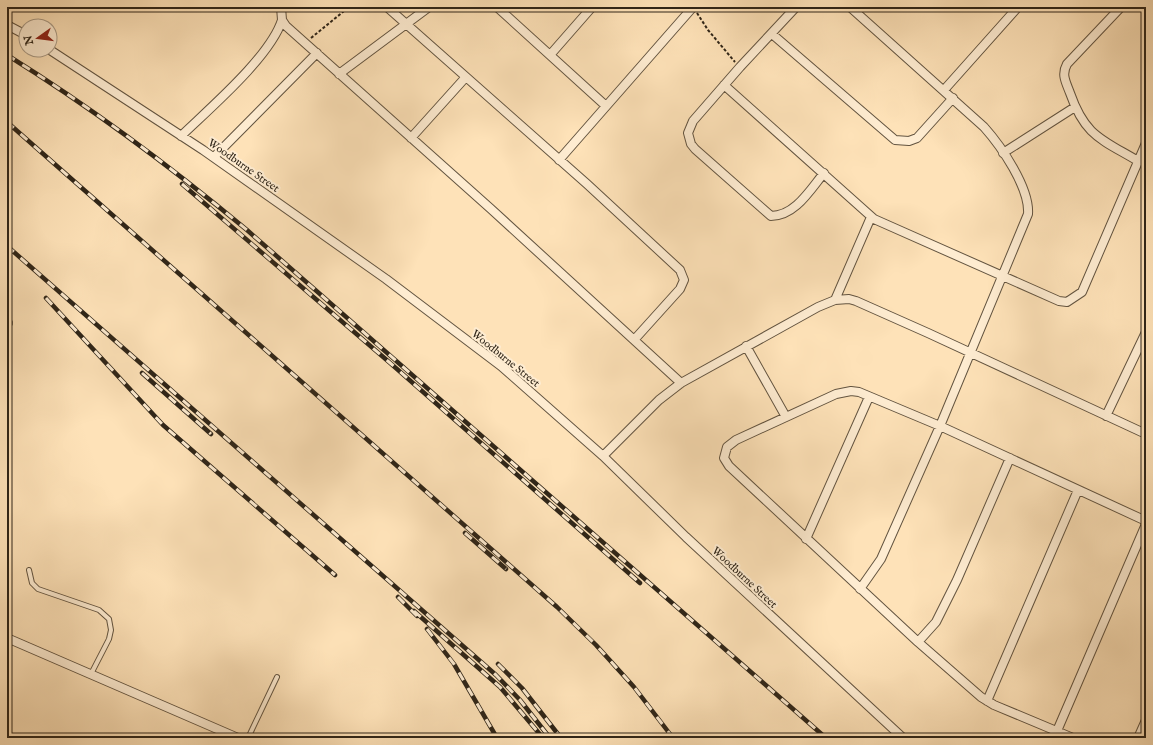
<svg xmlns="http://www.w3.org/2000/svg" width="1153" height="745" viewBox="0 0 1153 745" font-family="'IM FELL English',serif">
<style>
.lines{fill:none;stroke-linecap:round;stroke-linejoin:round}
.service-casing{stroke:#635440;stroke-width:6}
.minor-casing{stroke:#635440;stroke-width:10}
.path{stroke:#2f2518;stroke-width:2;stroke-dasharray:3 2;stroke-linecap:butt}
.service{stroke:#feecd1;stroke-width:4}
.minor{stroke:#feecd1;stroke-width:8}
.rail-casing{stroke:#2f2518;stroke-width:4.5}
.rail{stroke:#feecd1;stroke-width:3;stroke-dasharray:9;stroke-linecap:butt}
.labels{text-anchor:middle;stroke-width:4;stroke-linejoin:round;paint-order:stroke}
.street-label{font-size:11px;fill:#2f2518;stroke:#feecd1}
</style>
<rect width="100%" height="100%" fill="#fee2b8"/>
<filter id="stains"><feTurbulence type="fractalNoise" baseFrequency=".005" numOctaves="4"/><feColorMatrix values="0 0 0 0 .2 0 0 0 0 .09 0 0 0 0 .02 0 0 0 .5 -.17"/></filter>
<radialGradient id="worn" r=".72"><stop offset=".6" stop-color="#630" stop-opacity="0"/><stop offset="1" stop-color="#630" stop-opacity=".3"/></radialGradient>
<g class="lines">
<defs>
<path id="service" d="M29 570 32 583 38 589 99 610 109 619 111 630 109 639 91 674
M248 738 277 677"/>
<path id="minor" d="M281 7 282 20 286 26 491 209 681 383
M387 7 587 184 680 270 684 280 680 289 634 340
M497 7 606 106
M796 7 740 67 693 121 688 133 691 144 695 149 771 216C795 216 810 190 824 173
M850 7 984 127C1001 146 1030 188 1028 214L940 426 881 559 860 589
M1121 7 1067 64C1061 75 1066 82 1070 93 1085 136 1101 139 1138 161
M7 25 26 35
M772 34 895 140 909 141 917 138 953 98
M50 50 203 150 386 279 501 366 603 456 686 537 903 738
M550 55 592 7
M339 74 429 7
M724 85 874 219 1059 301 1067 302 1082 292 1146 143
M944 90 1018 7
M181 136C210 108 270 57 282 20
M411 138 465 78
M1003 153 1075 107
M214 157 317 53
M559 160 693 7
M835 300 871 217
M7 322 8 323
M746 346 786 417
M1106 416 1146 332
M603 456 659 400 681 383 818 307 835 300 849 299 856 301 928 333 1146 434
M806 539 869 397
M7 638 238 738
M918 642 936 622 957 580 1010 458
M987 701 1078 490
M1057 731 1146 524
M1073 738 994 705 981 697 918 642 729 466 724 458 727 447 736 440 836 394 851 391 859 392 940 426 1146 521
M1138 738 1146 720"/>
</defs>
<use href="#service" class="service-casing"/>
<use href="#minor" class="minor-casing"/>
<path class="path" d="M697 13 708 30 735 62
M311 38 349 7"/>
<use href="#service" class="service"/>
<use href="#minor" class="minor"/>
<defs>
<path id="rail" d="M7 55C92 108 170 166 247 230L826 738
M7 122 557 607 596 645 634 687 673 738
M182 184 389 362 640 583
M7 246 496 675 520 700 550 738
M46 298 163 425 335 575
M142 373 211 434
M465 533 506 569
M398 597 417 616
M414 611 500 687 543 738
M427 629 454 664 497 738
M498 664 522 688 561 738"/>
</defs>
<use href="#rail" class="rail-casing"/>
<use href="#rail" class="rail"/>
</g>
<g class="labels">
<g class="street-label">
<text transform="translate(244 165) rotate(35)" y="4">Woodburne Street</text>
<text transform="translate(506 358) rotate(39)" y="4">Woodburne Street</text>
<text transform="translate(745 577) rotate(43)" y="4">Woodburne Street</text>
</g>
</g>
<rect width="1153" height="745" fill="none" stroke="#fee2b8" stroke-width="24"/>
<rect x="8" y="8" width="1137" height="729" fill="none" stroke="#2f2518" stroke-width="2"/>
<rect x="12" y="12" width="1129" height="721" fill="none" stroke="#2f2518"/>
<g transform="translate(38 38) rotate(256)"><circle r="19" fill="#feecd1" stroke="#ab9c87"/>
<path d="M0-3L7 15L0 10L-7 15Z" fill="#8f2418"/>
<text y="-6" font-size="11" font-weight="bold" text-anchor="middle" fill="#2f2518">N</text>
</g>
<rect width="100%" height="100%" filter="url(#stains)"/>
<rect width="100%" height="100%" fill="url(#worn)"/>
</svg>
